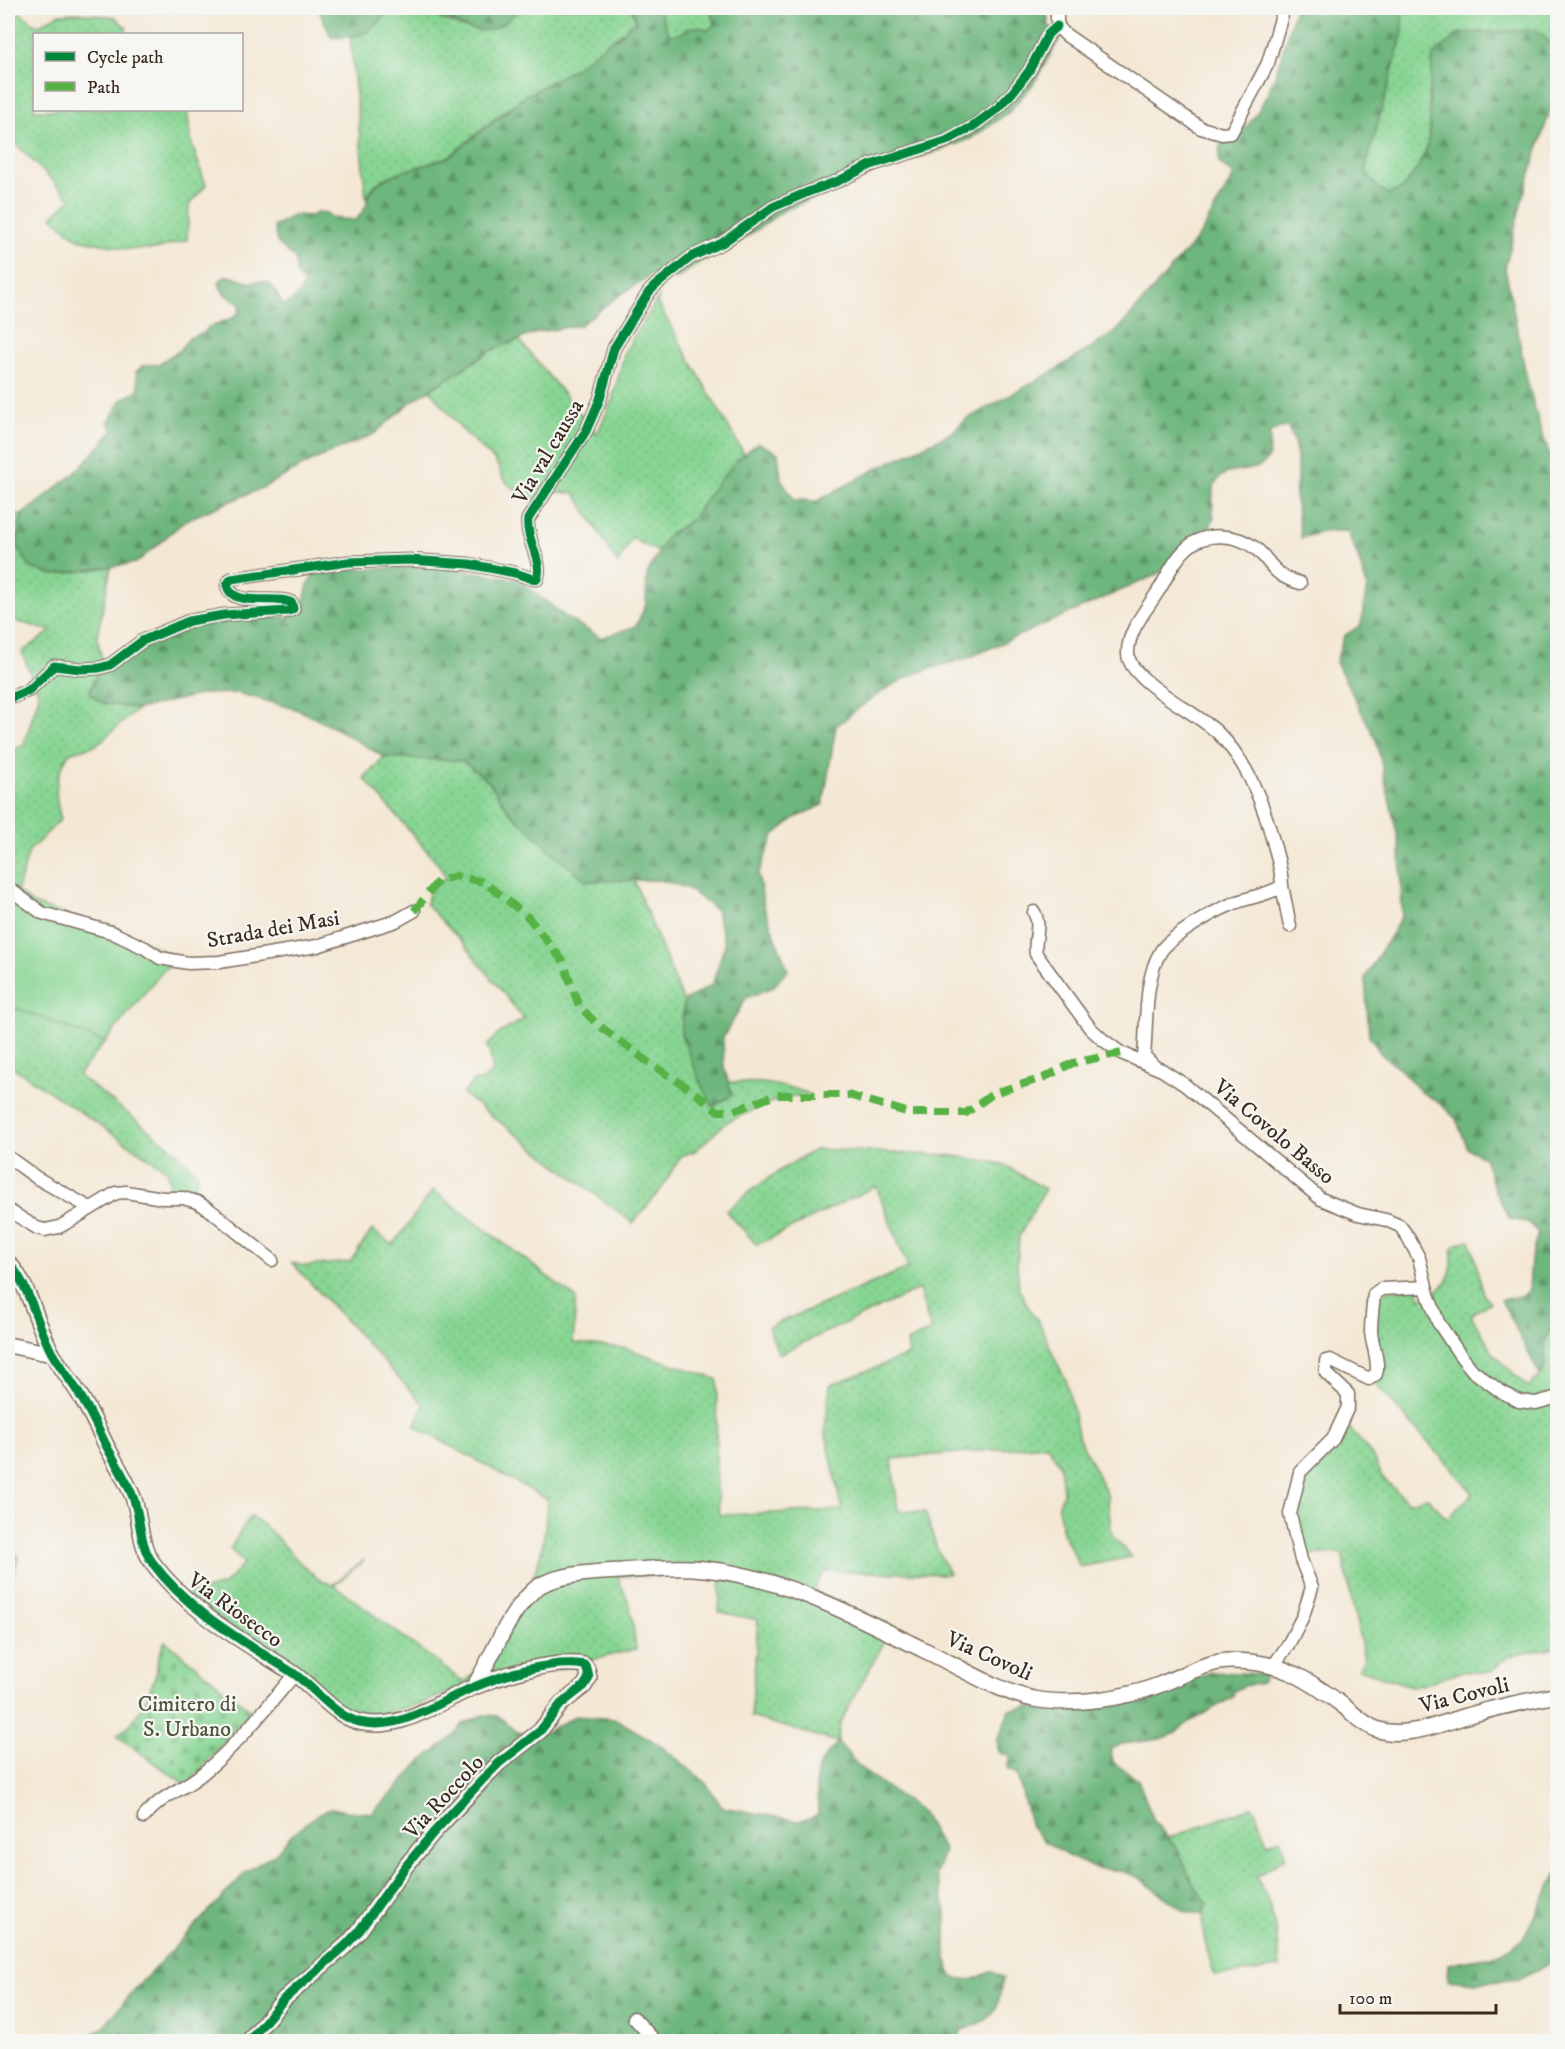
<svg xmlns="http://www.w3.org/2000/svg" width="1565" height="2049" viewBox="0 0 1565 2049" font-family="'IM FELL DW Pica',serif">
<style>
.grass{fill:url(#grass-dots);stroke:#618058;stroke-width:1.5}
.forest{fill:url(#forest-firs);stroke:#54704e;stroke-width:1.5}
.cemetery{fill:url(#cemetery-stones);stroke:#618058;stroke-width:1.5}
.park{fill:#87d593;stroke:#618058;stroke-width:1.5}
.lines{fill:none;stroke-linecap:round;stroke-linejoin:round}
.minor-casing{stroke:#7c6c5e;stroke-width:15}
.tertiary-casing{stroke:#7c6c5e;stroke-width:18}
.minor{stroke:#fff;stroke-width:12}
.tertiary{stroke:#fff;stroke-width:15}
.quiet{stroke:#57b245;stroke-width:8;stroke-dasharray:15 8;stroke-linecap:butt}
.cycleway-casing{stroke:#f6f6f2;stroke-width:13}
.cycleway{stroke:#00873e;stroke-width:9}
.labels{text-anchor:middle;stroke-width:4.5;stroke-linejoin:round;paint-order:stroke}
.street-label{font-size:22px;fill:#3b2a1e;stroke:#f6f6f2}
.park-label{font-size:22px;fill:#4e553b;stroke:#f6f6f2}
</style>
<defs>
<pattern id="grass-dots" width="8" height="8" patternUnits="userSpaceOnUse" patternTransform="scale(1.5)"><rect width="8" height="8" fill="#87d593"/><path d="M2 2h.1M6 6h.1" fill="none" stroke="#75b77e" stroke-width="1.8" stroke-linecap="round"/></pattern>
<pattern id="forest-firs" width="22" height="20" patternUnits="userSpaceOnUse" patternTransform="scale(1.5)"><rect width="22" height="20" fill="#6db67d"/><path d="M5 1l3.5 6h-7zM16 11l3.5 6h-7z" fill="#5b9466"/></pattern>
<pattern id="cemetery-stones" width="16" height="16" patternUnits="userSpaceOnUse" patternTransform="scale(1.5)"><rect width="16" height="16" fill="#87d593"/><path d="M2 7V4a2 2 0 0 1 4 0v3zM10 15v-3a2 2 0 0 1 4 0v3z" fill="#75b77e"/></pattern>
</defs>
<rect width="100%" height="100%" fill="#f6f6f2"/>
<filter id="ink" filterUnits="userSpaceOnUse"><feTurbulence type="fractalNoise" baseFrequency=".0167" numOctaves="2"/><feDisplacementMap in="SourceGraphic" scale="12" xChannelSelector="R" yChannelSelector="G"/><feConvolveMatrix kernelMatrix="1 2 1 2 8 2 1 2 1" color-interpolation-filters="sRGB"/></filter>
<filter id="wash" filterUnits="userSpaceOnUse"><feTurbulence type="fractalNoise" baseFrequency=".008" numOctaves="4" result="noise"/><feDisplacementMap in="SourceGraphic" scale="24" xChannelSelector="R" yChannelSelector="G"/><feGaussianBlur stdDeviation="1.35" result="paint"/><feColorMatrix in="noise" values="0 0 0 0 0 0 0 0 0 0 0 0 0 0 0 0 0 1.4 0 .05"/><feComposite in="paint" operator="in"/></filter>
<g filter="url(#wash)">
<rect width="100%" height="100%" fill="#f4e8d5"/>
<path class="grass" d="M520 8H631L638 24C616 33 599 52 578 66 561 77 543 85 526 96 499 113 475 136 450 156 428 167 391 170 374 186 371 189 369 194 366 198L350 37C359 35 368 33 375 26 381 21 384 12 392 11 445 1 473 61 520 8Z
M656 8H710L715 25 708 30C689 21 687 36 670 35 664 26 664 15 656 8Z
M1402 8H1557V78L1552 99 1554 47 1429 96 1430 130 1427 148 1416 171 1402 189 1388 194 1378 188 1365 170 1403 31Z
M20 13 38 26 59 14 78 13 115 17 127 28 125 34H34V110H187L192 145 206 185 189 205 187 240 156 249H127L78 239 52 217 71 199 8 136V18Z
M660 295 657 302 744 454 711 491 693 519 667 536 659 552 631 538 618 564 575 493 553 492 544 505 538 506 508 484 501 475 500 469 494 460 465 433 430 390 492 350 519 340 597 434 612 400 625 351Z
M8 512 22 515 16 546 53 575 111 567 97 637 102 660 89 693 102 703 138 709 96 745 69 753C55 777 53 793 61 819L29 851 17 892 8 885V754L24 744 39 696 22 652 51 631 8 619Z
M384 757 463 761 490 783 509 811 557 856 587 881 634 880 684 1003 681 1034 713 1107 732 1095 728 1082C757 1082 783 1083 809 1094L781 1098 727 1122 695 1151 681 1156 662 1188 633 1223 463 1094 473 1081H481L493 1072 490 1053 487 1046 498 1034 524 1019 464 944 426 904C429 891 434 882 446 878L439 865 364 778Z
M8 1005 105 1042 78 1075 176 1151 198 1175 195 1186 170 1189 167 1170 8 1064Z
M817 1149 955 1156 1003 1164 1045 1189 1019 1237 1017 1265 1019 1289 1032 1314 1039 1322 1055 1359 1066 1380 1079 1438 1107 1494 1112 1535 1131 1557 1080 1567 1063 1533 1058 1508 1063 1492 1060 1465 1047 1445 892 1459 898 1511 925 1512 937 1549 949 1574 824 1571 814 1590 893 1626 840 1723 838 1742 751 1717 758 1620 719 1612 721 1575 617 1576 630 1605 636 1649 510 1681 463 1686 421 1704 380 1714H363L351 1711 340 1704 186 1595 224 1585 244 1563 230 1549 250 1516C282 1534 297 1571 332 1585L364 1560 334 1585 465 1683 474 1673 529 1586C543 1558 546 1529 547 1499L414 1426 424 1405 292 1263 305 1266 350 1262 372 1230 393 1245 433 1190 576 1298 573 1343 625 1348 717 1379 716 1467 719 1515 842 1510 825 1430 830 1385 909 1355 907 1342 931 1330 919 1289 779 1354 768 1327 908 1268 876 1186 757 1245 726 1211C754 1187 784 1166 817 1149Z
M1470 1240 1484 1295 1490 1302 1471 1315 1494 1354 1528 1388 1544 1372C1549 1351 1537 1338 1557 1323V1647L1509 1656 1491 1672H1462L1414 1687 1359 1669 1364 1659 1342 1553 1302 1555 1293 1534 1299 1479 1312 1465 1323 1459 1330 1449 1343 1420 1373 1457 1383 1478 1408 1502 1427 1497 1447 1518 1473 1493 1375 1383 1378 1379 1369 1296 1417 1284 1420 1299C1430 1294 1441 1290 1447 1280 1460 1259 1439 1246 1470 1240Z
M1252 1807 1256 1812 1267 1844 1280 1838 1286 1857 1256 1877C1274 1905 1277 1936 1280 1968L1215 1976C1208 1953 1197 1927 1207 1903L1192 1882 1178 1850 1168 1838Z"/>
<path class="forest" d="M318 8H520C483 50 466 22 425 12 419 10 412 11 406 11 402 11 396 10 392 11 384 12 381 21 375 26 363 37 347 37 332 38Z
M631 8H656C665 17 663 25 670 35 688 36 687 20 708 30L714 25 710 8H791L793 9 802 8H1046L1049 26 1062 35 1033 84 1009 112 970 139 929 154 880 169 846 186 818 196 783 211 732 247 701 261 676 280 671 262 620 295 580 325 538 332 492 350 412 401 374 434 314 460 262 488 186 520 136 563 53 575 31 568 16 546 22 515 74 474 114 430 108 422C114 416 116 405 122 400 129 395 134 395 139 388L136 372 142 366 158 364 179 351 189 338 204 333 209 327 232 318 239 313 240 304C229 297 221 295 219 282L225 276C235 275 238 280 247 282 252 283 257 281 262 281 276 283 276 296 283 305 294 301 302 293 303 282L297 276 295 259 277 242 274 226 295 215 311 216 318 212 326 213 333 218 356 220C359 216 363 212 365 208 369 201 365 196 374 187 390 170 429 167 450 156L526 96 577 67 611 40 619 37 630 24 637 23Z
M1295 8H1402L1403 31 1365 170 1378 188 1388 194 1402 189 1416 171 1427 148 1430 130 1429 96 1433 55 1459 33 1537 30 1554 47 1552 104 1522 200 1505 268 1527 380 1541 431 1558 476V1323C1533 1341 1555 1361 1540 1375L1501 1300 1523 1295 1529 1290 1531 1259 1538 1232 1527 1222 1510 1219 1495 1191 1484 1157 1468 1149 1456 1119 1441 1104 1421 1092 1399 1068 1381 1054 1369 1035 1365 978 1402 916 1400 847 1376 740 1336 662 1344 636 1361 625 1367 586 1357 554 1347 531 1322 532 1301 538 1295 495 1297 480V456L1294 441 1288 427 1280 428 1270 432C1269 440 1271 454 1267 460 1254 478 1218 462 1213 490 1212 501 1212 507 1214 518L1209 528 1158 574 968 658C948 663 928 668 910 676 882 689 859 708 836 726L823 805 795 818 774 835 758 874 764 907 788 970 773 987 746 998 723 1037 724 1067 732 1095 713 1107 703 1089 681 1034 684 1001 712 985 725 944 716 910 687 888 660 880 587 881 557 856 509 811 490 783 463 761 384 757 344 733 299 710 237 693 203 694 138 709 102 703 89 693 102 660 127 656 169 633 204 621 292 616 302 608 308 585 318 565 360 569 439 566 517 579 570 620 601 638 636 626 646 604 647 574 667 536 693 519 711 491 737 460 758 443 778 453 781 479 794 500 817 501 880 467 945 436 955 430 965 420 1054 371 1117 331 1200 235 1234 175 1219 163 1220 145C1228 139 1240 133 1247 126 1274 96 1284 45 1295 8Z
M8 1540 19 1558 8 1588Z
M1210 1672 1266 1674 1262 1683 1244 1686 1234 1691 1233 1697 1191 1721 1167 1738 1122 1744 1110 1749 1114 1763 1138 1780 1154 1821 1178 1850 1192 1882 1207 1903 1202 1915 1184 1911 1138 1877 1118 1870 1097 1869 1068 1856 1044 1841 1031 1827 1017 1774 1008 1769 1009 1755 999 1753 997 1740 1010 1710 1031 1706 1040 1710H1069L1154 1699Z
M483 1715 498 1716 518 1732 535 1736 548 1731 575 1716 616 1719 660 1745 705 1782 722 1807 798 1821 810 1819 818 1814C818 1774 807 1775 838 1742L862 1770 921 1811 944 1851 936 1874 946 1911V1958L952 1976C968 1983 977 1979 992 1971L1003 1978C997 2012 997 2020 961 2030L959 2041 78 2042 103 2028 134 1990 247 1871 276 1853 290 1836 318 1814 332 1808 345 1811 372 1813 402 1783 420 1762 450 1739 463 1724Z
M1557 1873V1959L1521 1979 1477 1983 1448 1980 1449 1964 1492 1957 1523 1940Z"/>
<path class="cemetery" d="M165 1641 252 1711 226 1738 187 1786 117 1736 132 1722 144 1704 155 1677 159 1656Z"/>
<path class="park" d="M8 885 33 904 139 939 171 955 170 966 164 969 105 1042 8 1005Z"/>
</g>
<g filter="url(#ink)">
<g class="lines">
<defs>
<path id="minor" d="M1057 8C1057 21 1055 26 1066 35L1201 128 1222 134 1231 133 1268 63 1284 8
M8 699 29 690 54 666 81 669 99 668 110 665 142 641 189 621 224 615 289 611 293 609 292 603C275 594 232 609 227 585L231 579 348 562 409 560 469 564 515 573 533 579H537C544 562 525 539 528 519L586 431 600 399 614 348 649 292 656 285 691 257 722 243 773 207 808 192 838 181 871 165 946 141 972 127 998 108 1012 93 1029 71 1048 34 1057 26
M1282 886 1290 926
M8 888 42 913 111 932 145 948 160 958 188 963 219 962 317 946 396 921 414 911
M1034 912C1042 927 1033 939 1036 954L1090 1028 1102 1039 1121 1053 1162 1070 1185 1085 1321 1199 1358 1214 1386 1220 1400 1226 1408 1237 1419 1258 1428 1294 1438 1322 1460 1355 1473 1371 1500 1391 1519 1401 1536 1403 1558 1397
M1155 1067 1144 1056C1147 1026 1144 977 1161 951 1170 937 1213 912 1230 905 1247 897 1267 896 1282 886 1282 870 1277 856 1273 841 1263 803 1247 761 1218 733 1198 713 1129 681 1128 654 1127 629 1150 606 1162 585 1169 572 1176 558 1187 548 1205 531 1237 534 1255 548 1265 555 1270 567 1280 574 1286 579 1293 581 1300 583
M8 1157 37 1178 90 1208
M8 1210 37 1228 45 1230 59 1227 70 1221 116 1193 126 1192 163 1198H183L197 1202 210 1210 272 1260
M1274 1665 1288 1645 1303 1616 1312 1587 1301 1560 1290 1514 1300 1472 1333 1439 1348 1407V1394L1326 1373V1361L1330 1360 1369 1379 1376 1374C1380 1363 1372 1345 1371 1332 1371 1319 1373 1306 1374 1294L1381 1289 1426 1287
M144 1817C162 1794 182 1791 203 1773 237 1745 266 1708 295 1674
M634 2018 656 2042"/>
<path id="tertiary" d="M8 1262C31 1287 36 1325 53 1355 62 1369 72 1382 81 1397 91 1413 99 1431 108 1449 117 1465 126 1480 133 1497 141 1518 139 1544 152 1562 187 1610 241 1640 290 1671 313 1685 332 1715 359 1722 400 1732 438 1702 474 1687 502 1675 554 1659 584 1665L587 1669 589 1678 584 1686 561 1704 540 1731 499 1763 486 1776 433 1833 405 1867 359 1931 345 1946 284 1999 248 2042
M8 1345 52 1354
M474 1687C494 1655 506 1615 534 1590 551 1574 598 1572 621 1571 649 1569 677 1566 705 1569 783 1577 855 1616 924 1650 956 1665 1001 1693 1034 1699 1071 1706 1124 1699 1159 1685 1183 1676 1205 1661 1232 1661 1279 1661 1305 1677 1341 1704 1352 1712 1363 1724 1376 1729 1408 1741 1450 1719 1481 1712 1506 1705 1532 1700 1558 1695"/>
</defs>
<use href="#minor" class="minor-casing"/>
<use href="#tertiary" class="tertiary-casing"/>
<use href="#minor" class="minor"/>
<use href="#tertiary" class="tertiary"/>
<path class="quiet" d="M414 911 438 881 456 876 484 882 528 917 563 961 579 1006 597 1024 652 1065 693 1091 718 1111H733L776 1095H848L910 1113H966L994 1093 1043 1078 1073 1063 1121 1053"/>
<defs>
<path id="cycleway" d="M8 699 29 690 54 666 81 669 99 668 110 665 142 641 189 621 224 615 289 611 293 609 292 603C275 594 232 609 227 585L231 579 348 562 409 560 469 564 515 573 533 579H537C544 562 525 539 528 519L586 431 600 399 614 348 649 292 656 285 691 257 722 243 773 207 808 192 838 181 871 165 946 141 972 127 998 108 1012 93 1029 71 1048 34 1057 26
M8 1262C31 1287 36 1325 53 1355 62 1369 72 1382 81 1397 91 1413 99 1431 108 1449 117 1465 126 1480 133 1497 141 1518 139 1544 152 1562 187 1610 241 1640 290 1671 313 1685 332 1715 359 1722 400 1732 438 1702 474 1687 502 1675 554 1659 584 1665L587 1669 589 1678 584 1686 561 1704 540 1731 499 1763 486 1776 433 1833 405 1867 359 1931 345 1946 284 1999 248 2042"/>
</defs>
<use href="#cycleway" class="cycleway-casing"/>
<use href="#cycleway" class="cycleway"/>
</g>
</g>
<g class="labels">
<g class="street-label">
<text transform="translate(547 451) rotate(-59)" y="8">Via val caussa</text>
<text transform="translate(273 928) rotate(-10)" y="8">Strada dei Masi</text>
<text transform="translate(1275 1131) rotate(40)" y="8">Via Covolo Basso</text>
<text transform="translate(236 1609) rotate(36)" y="8">Via Riosecco</text>
<text transform="translate(990 1655) rotate(24)" y="8">Via Covoli</text>
<text transform="translate(1464 1694) rotate(-14)" y="8">Via Covoli</text>
<text transform="translate(443 1796) rotate(-47)" y="8">Via Roccolo</text>
</g>
<g class="park-label">
<text x="187" y="1711">Cimitero di<tspan x="187" dy="25">S. Urbano</tspan></text>
</g>
</g>
<rect width="1565" height="2049" fill="none" stroke="#f6f6f2" stroke-width="30"/>
<rect x="33" y="33" width="210" height="78" fill="#f6f6f2" stroke="#aba49d" stroke-width="1.5"/>
<rect x="45" y="52" width="30" height="9" fill="#00873e" stroke="#aba49d" stroke-width="1.5"/>
<text x="87" y="63" font-size="18" fill="#3b2a1e">Cycle path</text>
<rect x="45" y="82" width="30" height="9" fill="#57b245" stroke="#aba49d" stroke-width="1.5"/>
<text x="87" y="93" font-size="18" fill="#3b2a1e">Path</text>
<path d="M1340 2004v9h156v-9" fill="none" stroke="#3b2a1e" stroke-width="3"/>
<text x="1349" y="2004" font-size="18" fill="#3b2a1e" stroke="#f6f6f2" stroke-width="4.5" paint-order="stroke">100 m</text>
</svg>
